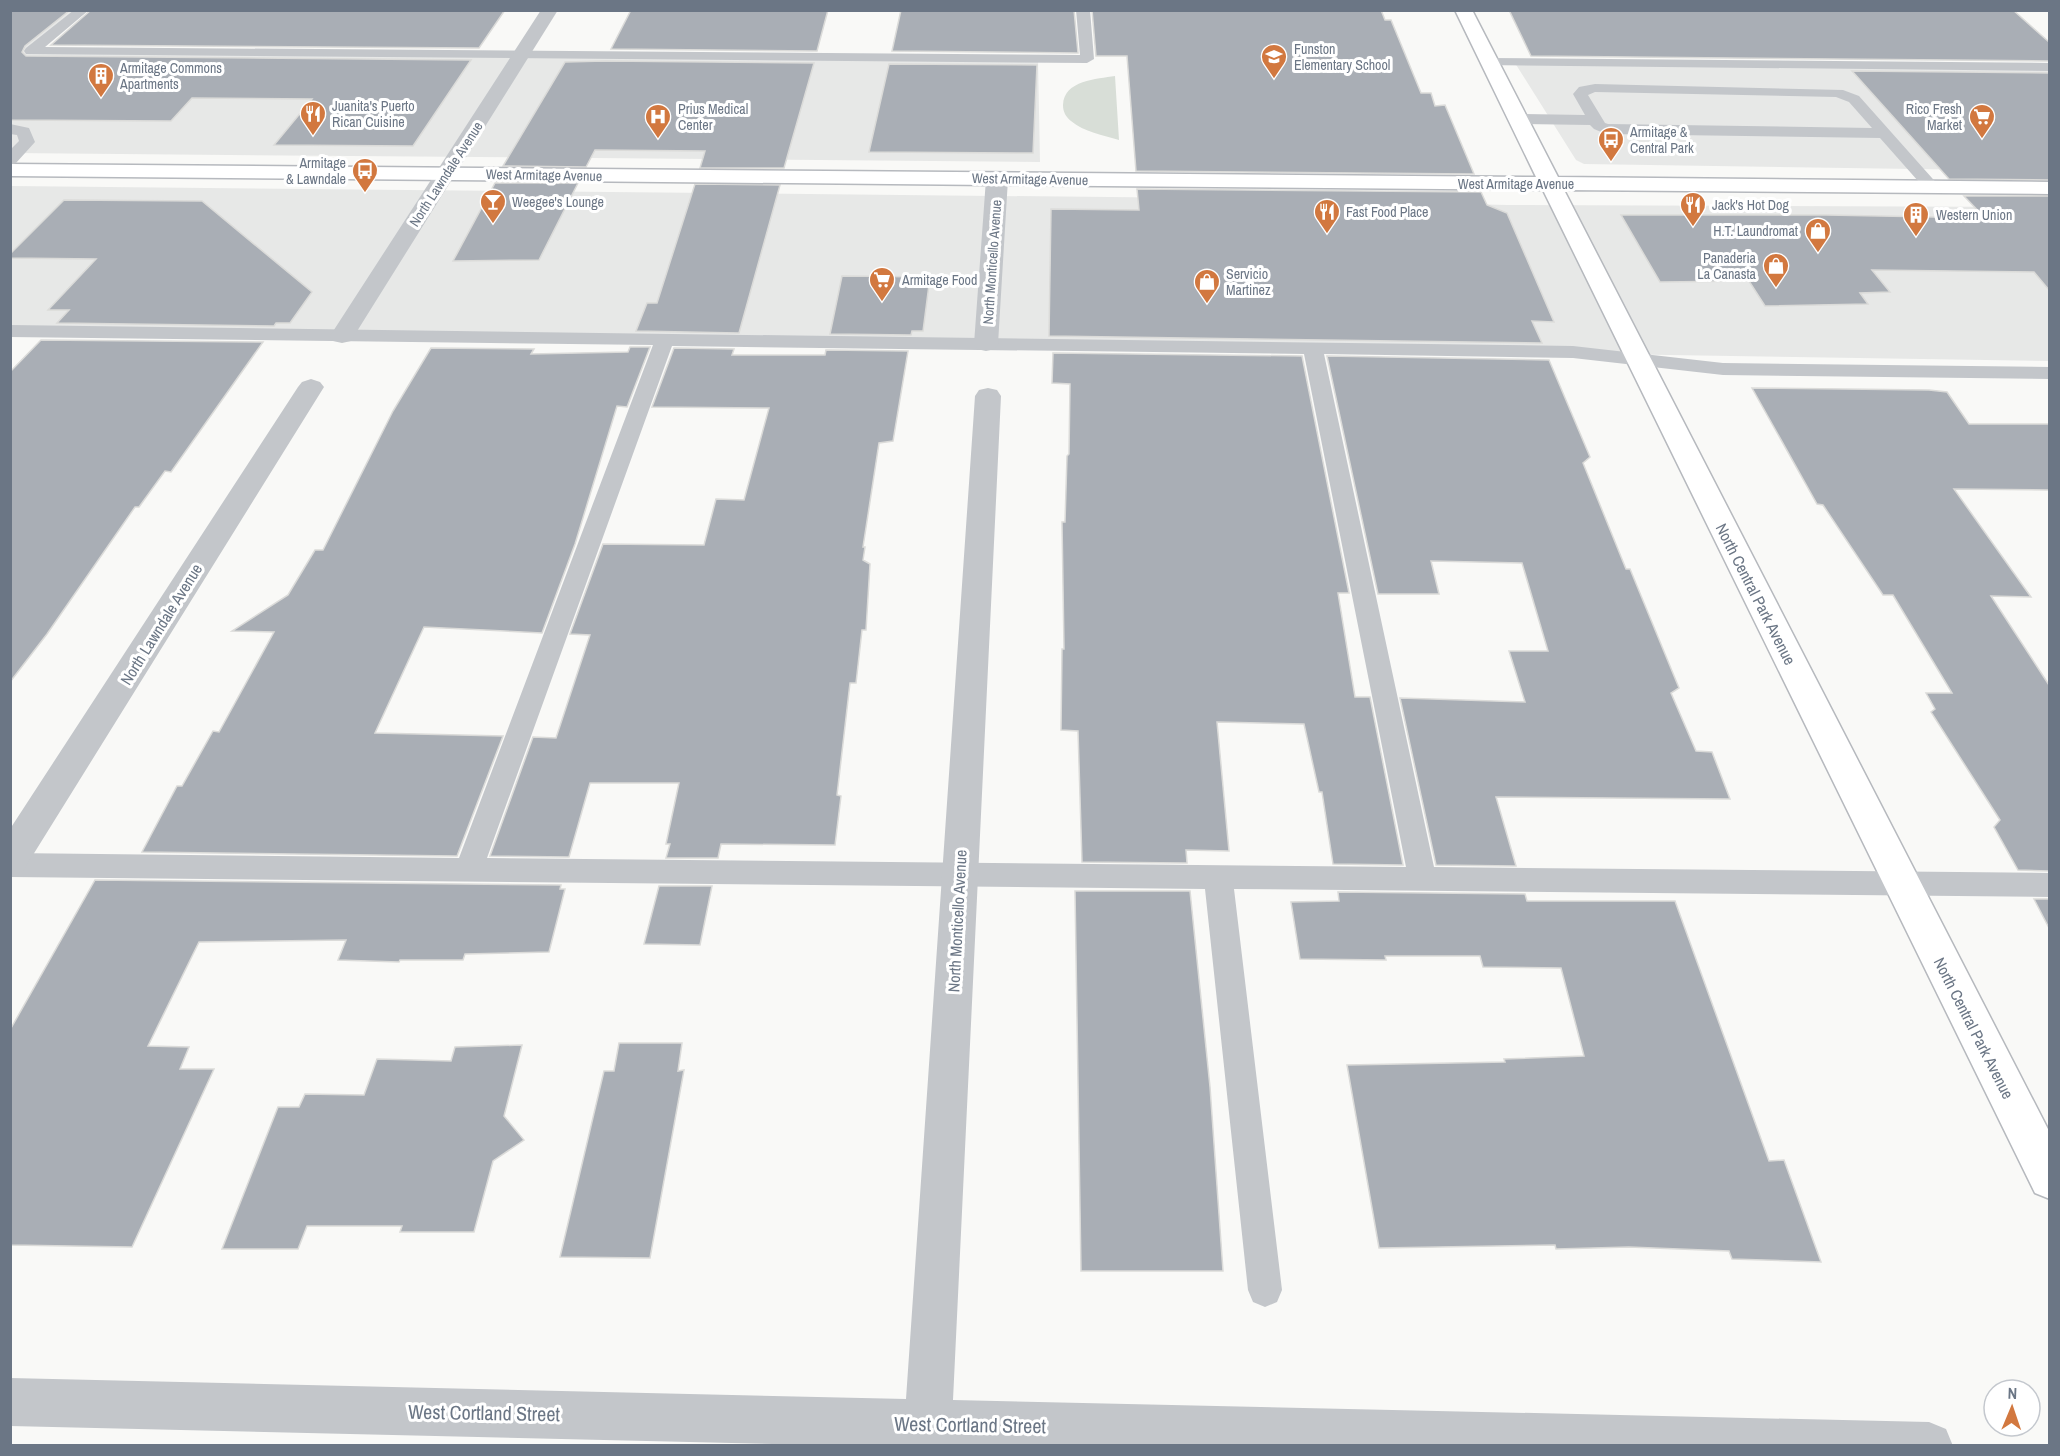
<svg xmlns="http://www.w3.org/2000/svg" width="2060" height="1456" viewBox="0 0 2060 1456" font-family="'Archivo Narrow',sans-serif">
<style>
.built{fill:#e7e8e7}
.green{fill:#d8ded7}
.building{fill:#a9aeb5;stroke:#dbdbd9;stroke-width:1.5}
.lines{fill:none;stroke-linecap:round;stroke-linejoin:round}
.secondary-casing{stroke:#b6b9be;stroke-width:3}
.lane{fill:#c3c6ca;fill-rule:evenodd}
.street{fill:#c3c6ca;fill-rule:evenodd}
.secondary{fill:#fff;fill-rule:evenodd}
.labels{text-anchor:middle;stroke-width:6;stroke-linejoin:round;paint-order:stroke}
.far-poi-label{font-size:14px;fill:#6b7685;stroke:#fff;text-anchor:start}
.far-street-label{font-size:14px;fill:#6b7685;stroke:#fff}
.street-label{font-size:16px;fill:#6b7685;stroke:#fff}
.near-street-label{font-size:20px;fill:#6b7685;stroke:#fff}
</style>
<rect width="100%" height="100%" fill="#f9f9f7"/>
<path class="built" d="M11 11H82L32 51 1038 59 1040 162 11 153Z
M1515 63 2049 69V171L1584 164 1576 160Z
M11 186 1204 198 1508 205 2049 207V361L11 329Z"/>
<path class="green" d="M1115 76 1119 140C1103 135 1084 132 1071 121 1066 117 1063 112 1063 105 1064 80 1097 79 1115 76Z"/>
<path class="building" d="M10 10H70L25 46 22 52 26 56 471 60 413 146 274 145 312 99 192 98 171 121 10 120Z
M91 10H505L479 48 51 45Z
M631 10H828L817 51 611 49Z
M901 10H1074L1078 53 892 51Z
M1092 10H1381L1385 20H1391L1421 93H1431L1435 106 1445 105 1474 174 1136 171 1127 56H1096Z
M1509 10H2013L2049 42V61L1531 56Z
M605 61 814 63 784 168H700L705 151 595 150 586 167 503 166 565 62Z
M889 64 1037 65 1033 153 869 152Z
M1852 71 2049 73V180L1949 179Z
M495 183H578L539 260 453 261Z
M695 184 780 185 739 333 636 331 647 303H657Z
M1137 189 1481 192 1487 205 1507 213 1554 322 1532 321 1542 343 1049 336 1051 209 1139 210Z
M1964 196H2049V290L2034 272 1872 270 1890 292 1860 293 1868 304 1765 306 1749 281 1660 282 1621 215H1826L1985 218Z
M64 200 202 201 312 292 290 323H276L274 326 57 323 69 310H48L96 259 10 258V254Z
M842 276 930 277 923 331H912L911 335 830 334Z
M41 340 263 342 171 472 165 471 139 507H135L47 634 10 682V372Z
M630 347H650L627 407 617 406 575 544 542 633 424 627 375 733 503 736 457 856 142 852 177 786H182L213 731 219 732 274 632 232 631 288 595 315 550H323L393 411 431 348 534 349 531 354 628 352Z
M674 348 734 349 732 355H825L826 350 908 351 893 441 879 443 863 547H865L863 560 870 564 866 630H862L856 683H850L837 795 841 796 835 845 721 844 718 858H666L670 844H666L679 783H590L569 857 490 856 533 737 556 738 590 635 570 634 603 544 704 545 716 499 744 500 769 408 652 407Z
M1053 353 1302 356 1349 593H1338L1355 697H1370L1403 865 1333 864 1322 792H1319L1304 724 1217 722 1229 851 1186 850 1187 863 1082 862 1078 731 1061 730 1062 649H1064L1062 522H1065L1067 456 1069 454 1070 384 1052 383Z
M1327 356 1549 360 1590 457 1583 463 1626 569H1630L1679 688 1671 693 1696 751 1712 752 1730 799 1496 797 1516 866 1436 865 1400 698 1525 702 1509 651H1548L1522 563 1431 561 1439 594H1378Z
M1752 388 1929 390 1947 392 1969 424H2049V490L1954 489 2031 597 1991 596 2049 685V871L2018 870 1994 827 2000 820 1931 712 1935 709 1926 693H1952L1893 595H1883L1823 505 1817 504Z
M95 880 561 885 560 889H565L549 952 465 954 463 960H400L399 962 338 960 346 940 199 942 148 1046 189 1047 180 1069H214L132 1247 10 1245V1030Z
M659 886H712L700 945 644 944Z
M1075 891H1190L1210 1087 1223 1271H1081Z
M1338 892 1525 894 1527 901H1675L1769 1161 1784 1160 1821 1262 1732 1259 1729 1251 1629 1247 1556 1249 1555 1245 1379 1248 1347 1065 1505 1062 1504 1059 1584 1056 1561 968 1483 967 1480 956H1385L1386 960 1300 959 1291 902 1339 901Z
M2034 899H2049V928Z
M619 1043H682L678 1071 684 1070 650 1258 560 1257 604 1071H614Z
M522 1045 504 1116 524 1140 493 1161 474 1232H400L402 1226H307L298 1249H222L278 1107H299L305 1094 364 1095 377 1059 451 1061 455 1047Z"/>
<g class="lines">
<defs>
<path id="secondary" d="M1455 10H1472L1558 177 2050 182V194L1564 190 2050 1133V1199L2035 1193 1543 190 10 176V164L1536 177Z"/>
</defs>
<use href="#secondary" class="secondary-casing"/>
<path class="lane" d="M74 10H89L45 47 1080 55 1076 10H1090L1094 59 1087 63 26 54 24 51 26 48Z
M1489 58 2050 63V71L1484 65 1482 62Z
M1595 84 1843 90 1859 96 1940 187 1932 192 1926 190 1880 138 1606 134 1594 129 1590 125 1518 124 1510 119 1518 114 1585 115 1573 94 1579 87ZM1595 92 1836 97 1849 102 1872 128 1608 124 1605 123 1588 95Z
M10 124 29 128 35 142 16 163 10 165V150L19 141 17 135 10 134Z
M10 325 1573 346 1723 363 2050 367V379L1723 375 1573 358 1324 354 1434 867 2050 873V897L1234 889 1282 1290 1277 1302 1265 1307 1253 1302 1248 1290 1205 889 10 877V853L459 858 653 345 10 337ZM672 346 1304 354 1406 867 487 858Z"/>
<path class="street" d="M541 10H558L354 336 351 341 342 343 333 341 330 336Z
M997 173 1004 175 1008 179 998 344 995 349 986 351 977 349 974 344 986 179 990 175Z
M311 379 320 382 324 387 23 871 10 875V829L298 387 302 382Z
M988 388 997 390 1001 396 953 1400 1929 1422 1946 1429 1953 1446H859L10 1426V1378L906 1399 975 396 979 390Z"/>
<use href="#secondary" class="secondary"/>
</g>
<defs>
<symbol id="school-pin" viewBox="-11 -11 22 30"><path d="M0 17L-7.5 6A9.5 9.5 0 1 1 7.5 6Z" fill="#d2783f" stroke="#fff"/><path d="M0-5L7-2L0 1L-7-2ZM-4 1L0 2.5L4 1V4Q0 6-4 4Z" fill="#fff"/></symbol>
<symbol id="building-pin" viewBox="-11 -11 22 30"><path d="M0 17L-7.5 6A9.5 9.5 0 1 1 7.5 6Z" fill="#d2783f" stroke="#fff"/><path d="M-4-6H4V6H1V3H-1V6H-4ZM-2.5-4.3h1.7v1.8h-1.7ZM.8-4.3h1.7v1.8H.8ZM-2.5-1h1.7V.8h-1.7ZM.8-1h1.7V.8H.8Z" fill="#fff"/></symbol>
<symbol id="restaurant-pin" viewBox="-11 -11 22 30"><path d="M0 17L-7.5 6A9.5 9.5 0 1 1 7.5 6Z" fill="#d2783f" stroke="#fff"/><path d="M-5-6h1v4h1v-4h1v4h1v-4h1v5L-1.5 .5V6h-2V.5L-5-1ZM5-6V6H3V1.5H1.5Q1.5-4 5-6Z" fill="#fff"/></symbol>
<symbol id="hospital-pin" viewBox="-11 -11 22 30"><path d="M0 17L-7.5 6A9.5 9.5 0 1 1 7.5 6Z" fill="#d2783f" stroke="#fff"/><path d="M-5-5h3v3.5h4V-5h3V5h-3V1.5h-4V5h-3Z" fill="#fff"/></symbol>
<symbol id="supermarket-pin" viewBox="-11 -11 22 30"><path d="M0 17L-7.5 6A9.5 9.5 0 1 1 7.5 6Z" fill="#d2783f" stroke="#fff"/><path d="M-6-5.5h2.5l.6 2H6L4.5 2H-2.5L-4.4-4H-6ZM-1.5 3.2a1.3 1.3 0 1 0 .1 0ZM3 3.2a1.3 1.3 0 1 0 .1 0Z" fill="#fff"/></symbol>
<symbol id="bus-pin" viewBox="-11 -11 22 30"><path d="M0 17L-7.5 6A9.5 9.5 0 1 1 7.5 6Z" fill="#d2783f" stroke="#fff"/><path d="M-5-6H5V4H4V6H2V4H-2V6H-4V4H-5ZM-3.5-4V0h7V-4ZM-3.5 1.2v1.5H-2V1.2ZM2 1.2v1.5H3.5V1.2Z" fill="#fff"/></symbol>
<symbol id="bar-pin" viewBox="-11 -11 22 30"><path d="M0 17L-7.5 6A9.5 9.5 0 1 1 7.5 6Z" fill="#d2783f" stroke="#fff"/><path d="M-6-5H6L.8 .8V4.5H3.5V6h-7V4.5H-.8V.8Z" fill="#fff"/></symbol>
<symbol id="shop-pin" viewBox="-11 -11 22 30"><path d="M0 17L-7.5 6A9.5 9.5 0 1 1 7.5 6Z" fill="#d2783f" stroke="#fff"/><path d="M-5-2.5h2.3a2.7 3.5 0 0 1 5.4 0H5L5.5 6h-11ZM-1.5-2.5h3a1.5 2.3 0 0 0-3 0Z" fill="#fff"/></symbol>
</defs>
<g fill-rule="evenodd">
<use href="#school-pin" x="1259" y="42" width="30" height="40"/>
<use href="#building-pin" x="86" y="61" width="30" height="40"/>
<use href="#restaurant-pin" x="298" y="99" width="30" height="40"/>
<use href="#hospital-pin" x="643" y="102" width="30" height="40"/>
<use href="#supermarket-pin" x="1967" y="102" width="30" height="40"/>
<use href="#bus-pin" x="1596" y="125" width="30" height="40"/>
<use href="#bus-pin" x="350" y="156" width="30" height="40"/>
<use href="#bar-pin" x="478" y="187" width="30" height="40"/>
<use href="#restaurant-pin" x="1678" y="190" width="30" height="40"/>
<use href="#restaurant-pin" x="1312" y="197" width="30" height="40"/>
<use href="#building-pin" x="1901" y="200" width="30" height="40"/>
<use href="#shop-pin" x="1803" y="216" width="30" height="40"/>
<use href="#shop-pin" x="1761" y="251" width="30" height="40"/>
<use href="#supermarket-pin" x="867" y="265" width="30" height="40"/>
<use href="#shop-pin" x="1192" y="267" width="30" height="40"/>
</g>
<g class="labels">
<g class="far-poi-label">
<text x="1294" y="54">Funston<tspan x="1294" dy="16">Elementary School</tspan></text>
<text x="120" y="73">Armitage Commons<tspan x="120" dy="16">Apartments</tspan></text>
<text x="332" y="111">Juanita's Puerto<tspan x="332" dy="16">Rican Cuisine</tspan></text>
<text x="678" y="114">Prius Medical<tspan x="678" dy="16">Center</tspan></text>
<text x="1962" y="114" text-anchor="end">Rico Fresh<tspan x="1962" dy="16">Market</tspan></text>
<text x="1630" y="137">Armitage &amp;<tspan x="1630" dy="16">Central Park</tspan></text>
<text x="346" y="168" text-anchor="end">Armitage<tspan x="346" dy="16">&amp; Lawndale</tspan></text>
<text x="512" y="207">Weegee's Lounge</text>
<text x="1712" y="210">Jack's Hot Dog</text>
<text x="1346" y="217">Fast Food Place</text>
<text x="1936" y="220">Western Union</text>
<text x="1798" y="236" text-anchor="end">H.T. Laundromat</text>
<text x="1756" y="263" text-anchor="end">Panaderia<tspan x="1756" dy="16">La Canasta</tspan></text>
<text x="1226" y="279">Servicio<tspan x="1226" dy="16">Martinez</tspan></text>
<text x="902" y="285">Armitage Food</text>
</g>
<g class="far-street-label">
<text transform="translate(446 174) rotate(-57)" y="5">North Lawndale Avenue</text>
<text transform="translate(544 175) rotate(1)" y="5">West Armitage Avenue</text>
<text transform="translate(1030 179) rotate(1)" y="5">West Armitage Avenue</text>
<text x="1516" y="189">West Armitage Avenue</text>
<text transform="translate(992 262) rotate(-86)" y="5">North Monticello Avenue</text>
</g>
<g class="street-label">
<text transform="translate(1756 594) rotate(63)" y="6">North Central Park Avenue</text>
<text transform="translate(161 624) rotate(-58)" y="6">North Lawndale Avenue</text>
<text transform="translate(957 921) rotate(-87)" y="6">North Monticello Avenue</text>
<text transform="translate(1974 1028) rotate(63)" y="6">North Central Park Avenue</text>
</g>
<g class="near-street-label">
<text transform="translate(484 1413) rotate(1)" y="7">West Cortland Street</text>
<text transform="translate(970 1425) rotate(1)" y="7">West Cortland Street</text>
</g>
</g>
<rect width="2060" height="1456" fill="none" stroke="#6b7685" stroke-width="24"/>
<g transform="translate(2012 1408) rotate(2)"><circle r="28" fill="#ffffff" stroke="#c4c8ce" stroke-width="1.5"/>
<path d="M0-4.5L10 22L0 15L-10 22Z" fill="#d2783f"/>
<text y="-9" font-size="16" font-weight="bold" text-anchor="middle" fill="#6b7685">N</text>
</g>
</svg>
